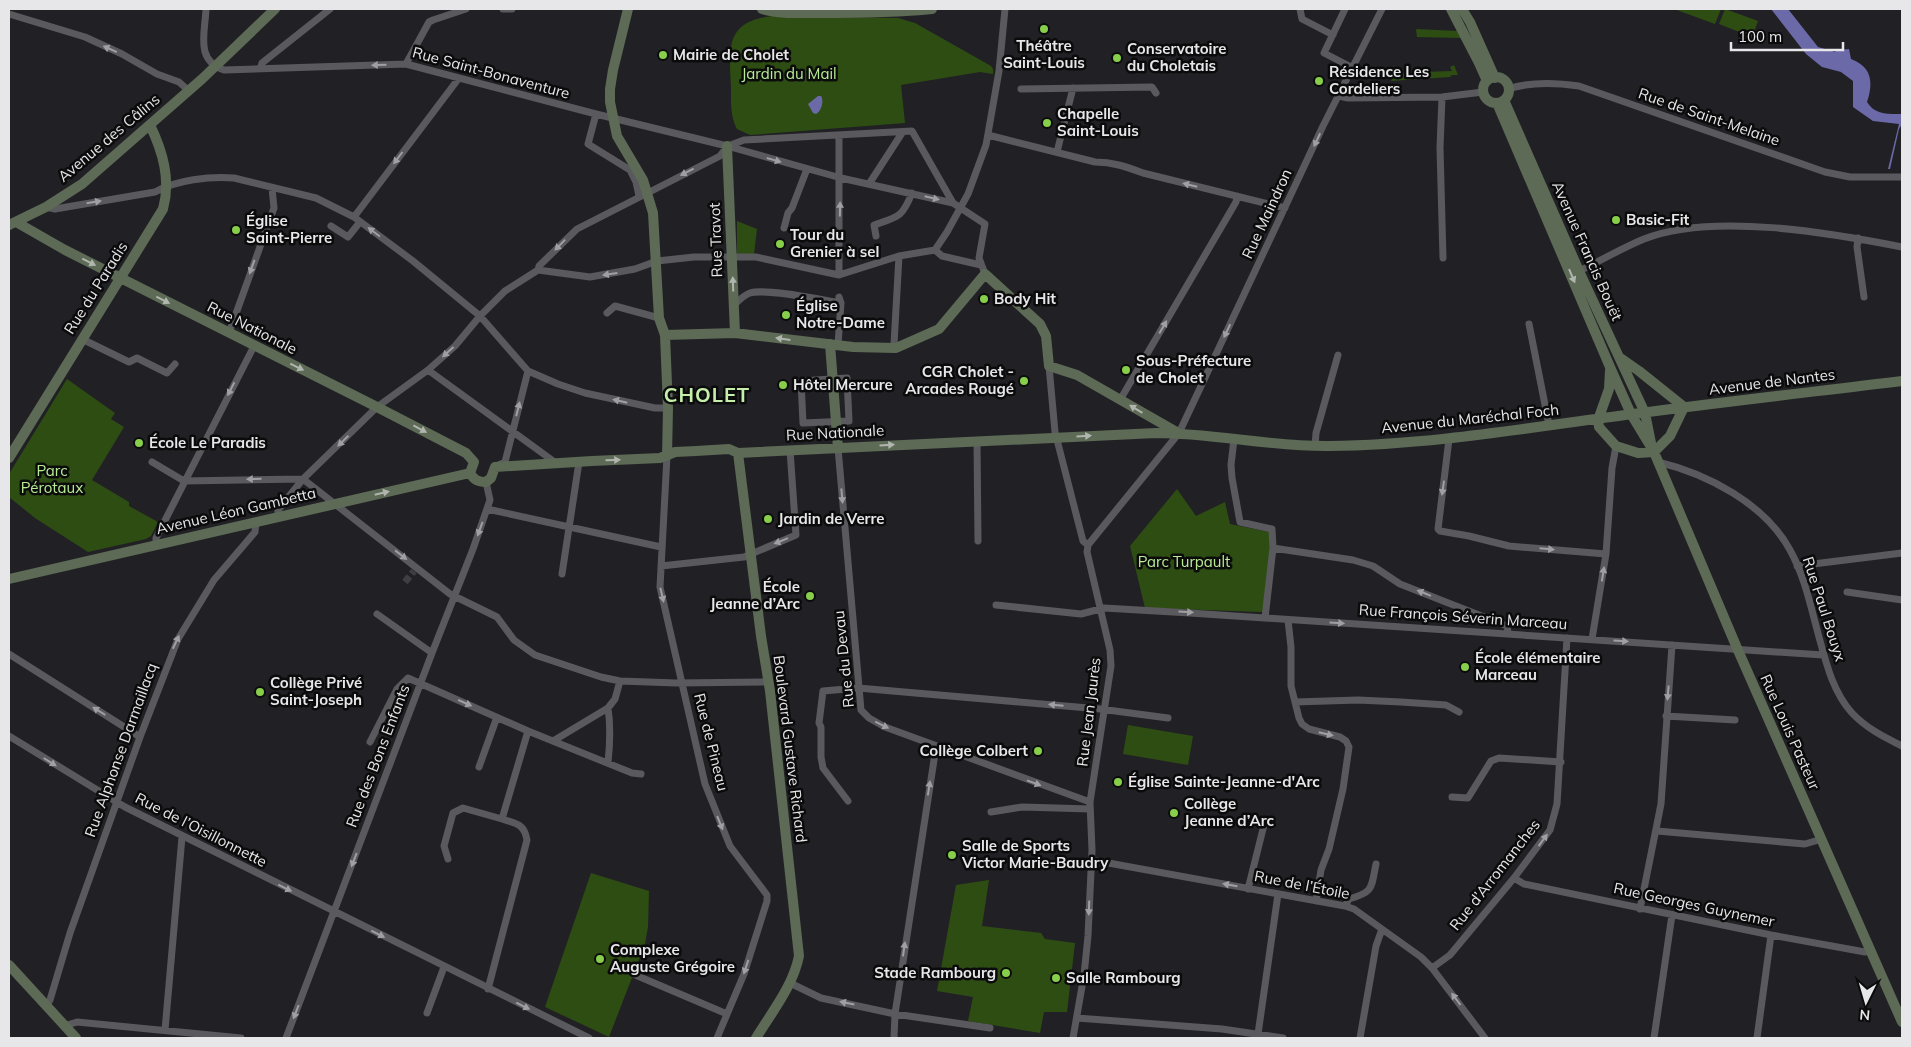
<svg xmlns="http://www.w3.org/2000/svg" width="1911" height="1047" viewBox="0 0 1911 1047" font-family="Mulish,sans-serif">
<style>
.green{fill:#2e4d13}
.water{fill:#6b69a8}
.lines{fill:none;stroke-linecap:round;stroke-linejoin:round}
.street-tunnel{stroke:#3f3f42;stroke-width:7;stroke-dasharray:7 3.5;stroke-linecap:butt}
.street{stroke:#5a5a5e;stroke-width:7}
.secondary{stroke:#5d6a56;stroke-width:10}
.oneway{fill:#a0a0a4}
.oneway2{fill:#b0b5ae}
.poi-dot{fill:#87cf4a;stroke:#0b0b0c;stroke-width:2}
.labels{text-anchor:middle;stroke-width:5;stroke-linejoin:round;paint-order:stroke}
.poi-label{font-size:15px;font-weight:bold;fill:#e7e7e9;stroke:#0b0b0c;text-anchor:start}
.street-label{font-size:15px;fill:#e7e7e9;stroke:#0b0b0c}
.park-label{font-size:15px;fill:#b7eb94;stroke:#0b0b0c}
.district-label{font-size:20px;font-weight:bold;letter-spacing:1px;fill:#c5eeaa;stroke:#0b0b0c}
</style>
<rect width="100%" height="100%" fill="#212125"/>
<path class="green" d="M1674 9H1721L1715 24Z
M1725 9 1758 21 1752 37 1719 24Z
M773 16 898 18 915 23 991 66 993 69V74L980 72 901 85 905 123 750 135 737 129C730 116 731 101 731 87 729 48 725 21 773 16Z
M1416 29 1457 31 1461 38 1417 37Z
M1454 65 1458 75H1452L1450 77 1391 81 1395 73 1452 71 1450 67Z
M737 221 757 229 754 254H737Z
M67 379 115 413 111 419 124 427 92 480 129 502V506L158 522 151 536 146 539 88 552 35 518 9 497V474Z
M1177 489 1196 516 1225 502 1230 524 1269 532 1271 548 1263 612 1145 608 1130 546Z
M1128 725 1193 736 1188 765 1123 754Z
M591 873 649 891 648 927 645 944 609 1037 545 1007Z
M989 880 982 926 1041 933 1045 939 1075 943 1067 1012H1044L1040 1033 968 1021 973 997 937 991 956 885Z"/>
<path class="water" d="M1771 9H1788L1818 47 1835 52 1837 50 1849 49 1851 59C1873 67 1873 84 1867 102 1875 115 1888 114 1902 114V124L1899 129 1890 169H1888L1899 124 1873 121 1853 107V81L1841 72 1822 67 1806 54Z
M818 96H821C824 100 822 111 816 114L813 113 808 104Z"/>
<g class="lines">
<path class="street-tunnel" d="M405 582 414 571"/>
<path class="street" d="M206 9C205 33 195 60 224 70L406 64 596 114 727 146 841 178 953 203 985 224 979 258 985 274
M503 9H512
M1300 9 1302 19 1333 35
M1345 9 1324 53 1353 68
M9 14 85 37 122 54 157 74 179 82 189 91
M406 64 429 22 433 20 466 9
M260 69 262 63 330 9
M1021 89 1152 87 1156 93
M1508 89C1529 82 1558 83 1579 86L1825 172 1850 177H1902
M1339 96 1348 98 1442 97 1483 92
M1442 97 1440 148 1443 258
M596 114 588 144 630 170 636 182 639 196
M988 135 1095 162C1113 162 1127 167 1143 173L1285 208
M839 136V275
M728 146 744 140 912 131 953 203
M1057 152 1073 88
M869 184 902 133
M46 207 55 209 155 192C176 180 210 176 234 178L316 198 354 217 413 261 480 316 528 371 558 384 585 393 655 408H668
M354 217 459 78
M331 226 348 237 360 222
M784 228 788 213 792 208 807 169
M876 236 874 225C898 217 902 218 912 193
M1858 238 1857 247 1864 297
M935 250 947 232 968 194 986 145 999 71 1005 9
M935 250 942 256 981 265
M538 270 590 277 635 269 657 261 694 257H756L839 275 899 256 935 250
M1579 271C1600 261 1622 248 1644 239 1712 212 1831 233 1902 247
M734 305C739 300 744 295 750 293 766 288 822 300 841 303
M607 313 615 306 659 318
M1529 324 1549 425
M229 333 274 208 272 188
M82 339 129 362 137 358 167 373 175 364
M838 345 841 303 839 297
M896 348 894 344 899 256
M1049 366 1055 432 1083 541 1088 545 1087 552 1110 650 1111 666 1090 802 1092 850 1088 936 1084 975 1073 1038
M428 370 556 463
M847 378 849 421 803 423 801 381Z
M1120 400 1236 202 1237 196
M1234 439 1231 465 1232 478 1240 522 1272 529 1273 548 1265 618
M1449 439 1438 529 1440 531 1469 536 1509 546 1606 554
M977 441 978 541
M1315 446 1316 433 1338 355
M838 448 861 710 869 718 885 727 1090 802
M667 456 660 587 705 784 730 846 767 895V901L744 974 717 1038
M152 462 184 481 303 479 450 594 497 617 514 640 535 655 601 677 620 681 676 683 769 682
M1658 462C1708 474 1765 504 1790 550 1805 577 1811 608 1819 637 1826 663 1833 692 1852 713 1866 728 1884 737 1902 746
M497 466 505 462 528 371
M487 509 661 547
M278 517V510L303 479 377 407 428 370 455 346 480 316 505 291 538 270 539 266 577 229 720 156 727 147
M156 545V538L254 346
M1088 545 1179 433 1323 126 1382 9
M1273 548 1353 560 1373 566 1400 584 1507 626 1508 633
M661 566 744 557 796 535 790 450
M1797 566 1902 553
M562 574 579 462
M1847 592 1902 600
M996 605 1081 614 1104 608 1190 613 1823 655
M377 614 432 653
M1288 620 1291 647V686L1299 718 1302 724 1309 729 1340 737 1346 741 1349 747 1343 789 1329 849 1321 870 1316 901
M1592 639 1606 554 1612 468 1616 446
M9 654 140 737
M1295 702 1358 700 1401 702 1446 705 1459 712
M608 708C611 727 610 744 608 763
M1666 716 1735 720
M9 736 125 807 589 1038
M553 741 608 708 615 699 620 681
M370 742 397 689 408 678 528 731 632 773 641 774
M479 767 497 717
M1452 797 1468 798 1491 761 1499 758 1561 762
M848 801 823 768 821 757V727L819 723 823 691 858 688 1100 709 1168 718
M991 812 1022 807 1090 809
M1657 831 1805 844 1822 839
M448 859 444 846 453 813 463 808 502 819
M1092 860 1345 906 1354 909 1421 957 1432 968 1485 1038
M1514 878 1524 884 1771 935 1865 952 1869 950
M1248 889 1264 825
M1345 906 1349 899C1374 892 1371 888 1376 864
M1640 909 1661 804 1672 645
M1432 968 1450 955 1514 878 1550 830 1557 804 1567 638
M633 974 727 1014
M790 983 821 998 895 1014 990 1028
M488 989 527 840C524 823 516 824 502 819L528 731
M46 1006 50 1000 70 933 140 737 178 639 214 580 255 532 256 522
M427 1013 444 967
M1077 1018 1222 1029 1283 1038
M64 1026 77 1022 241 1038
M165 1030 182 837
M1258 1034 1278 894
M286 1038 432 653 473 549 490 500 486 482
M894 1038 895 1014 936 747
M1360 1038 1376 946 1382 929
M1654 1038 1672 915
M1757 1038 1771 935"/>
<path class="secondary" d="M628 9 613 70 610 89V102L617 136 643 180 653 213 659 318 665 335 668 408 667 456
M762 9C779 14 798 13 816 13 855 13 894 13 932 9
M1451 9 1479 63 1487 81
M1462 9 1470 22 1495 78
M1483 90a13 13 0 1 1 26 0a13 13 0 1 1-26 0Z
M1504 100 1579 271 1645 413 1651 443
M1497 103 1610 367 1631 414 1654 452 1737 648 1902 1022
M727 146 735 333
M16 222 65 250 377 407 466 453 474 462 470 473C474 480 478 482 486 482L491 478 495 467 592 461 660 458 675 452 696 451 729 449 738 453 1156 433C1214 433 1271 447 1329 446 1431 445 1532 427 1633 414 1722 402 1812 392 1902 381
M9 225 46 207 82 184 202 79 275 9
M665 335 735 333 853 347 896 348 939 329 985 274 1040 324 1046 336 1049 366 1077 375 1175 431
M830 344 838 448
M1619 357 1639 371 1684 407
M1610 370 1609 389 1598 420 1599 427 1616 446 1638 453 1654 452 1670 436 1684 407
M738 453 761 636 770 691 799 956C793 986 772 1012 756 1038
M9 458 163 209C171 180 163 152 150 125
M9 579 470 473
M9 965 76 1038"/>
</g>
<defs><path id="oneway-solid" d="M-6-.8H1V-3.2L6.5 0L1 3.2V.8H-6Z" transform="scale(1.25)"/></defs>
<g class="oneway">
<use href="#oneway-solid" transform="translate(110 49) rotate(-156)"/>
<use href="#oneway-solid" transform="translate(379 65) rotate(178)"/>
<use href="#oneway-solid" transform="translate(1317 140) rotate(115)"/>
<use href="#oneway-solid" transform="translate(398 158) rotate(127)"/>
<use href="#oneway-solid" transform="translate(774 160) rotate(16)"/>
<use href="#oneway-solid" transform="translate(687 172) rotate(153)"/>
<use href="#oneway-solid" transform="translate(1190 185) rotate(-166)"/>
<use href="#oneway-solid" transform="translate(932 198) rotate(13)"/>
<use href="#oneway-solid" transform="translate(94 202) rotate(-9)"/>
<use href="#oneway-solid" transform="translate(840 209) rotate(-89)"/>
<use href="#oneway-solid" transform="translate(374 232) rotate(-143)"/>
<use href="#oneway-solid" transform="translate(560 245) rotate(134)"/>
<use href="#oneway-solid" transform="translate(252 267) rotate(110)"/>
<use href="#oneway-solid" transform="translate(610 274) rotate(172)"/>
<use href="#oneway-solid" transform="translate(1163 327) rotate(-60)"/>
<use href="#oneway-solid" transform="translate(1227 331) rotate(115)"/>
<use href="#oneway-solid" transform="translate(448 352) rotate(138)"/>
<use href="#oneway-solid" transform="translate(231 389) rotate(117)"/>
<use href="#oneway-solid" transform="translate(620 401) rotate(-167)"/>
<use href="#oneway-solid" transform="translate(518 409) rotate(-76)"/>
<use href="#oneway-solid" transform="translate(343 441) rotate(136)"/>
<use href="#oneway-solid" transform="translate(254 479) rotate(179)"/>
<use href="#oneway-solid" transform="translate(1443 488) rotate(98)"/>
<use href="#oneway-solid" transform="translate(842 496) rotate(85)"/>
<use href="#oneway-solid" transform="translate(480 529) rotate(110)"/>
<use href="#oneway-solid" transform="translate(781 541) rotate(158)"/>
<use href="#oneway-solid" transform="translate(1547 549) rotate(5)"/>
<use href="#oneway-solid" transform="translate(401 555) rotate(38)"/>
<use href="#oneway-solid" transform="translate(1603 574) rotate(-81)"/>
<use href="#oneway-solid" transform="translate(1424 593) rotate(-158)"/>
<use href="#oneway-solid" transform="translate(662 595) rotate(77)"/>
<use href="#oneway-solid" transform="translate(1186 612) rotate(3)"/>
<use href="#oneway-solid" transform="translate(1337 623) rotate(4)"/>
<use href="#oneway-solid" transform="translate(1621 641) rotate(4)"/>
<use href="#oneway-solid" transform="translate(176 642) rotate(-65)"/>
<use href="#oneway-solid" transform="translate(1668 693) rotate(95)"/>
<use href="#oneway-solid" transform="translate(465 703) rotate(24)"/>
<use href="#oneway-solid" transform="translate(1056 705) rotate(-175)"/>
<use href="#oneway-solid" transform="translate(99 711) rotate(-148)"/>
<use href="#oneway-solid" transform="translate(882 725) rotate(26)"/>
<use href="#oneway-solid" transform="translate(1326 734) rotate(13)"/>
<use href="#oneway-solid" transform="translate(50 762) rotate(32)"/>
<use href="#oneway-solid" transform="translate(1034 783) rotate(20)"/>
<use href="#oneway-solid" transform="translate(929 788) rotate(-81)"/>
<use href="#oneway-solid" transform="translate(720 823) rotate(68)"/>
<use href="#oneway-solid" transform="translate(1543 840) rotate(-54)"/>
<use href="#oneway-solid" transform="translate(354 860) rotate(111)"/>
<use href="#oneway-solid" transform="translate(1230 885) rotate(-170)"/>
<use href="#oneway-solid" transform="translate(285 888) rotate(26)"/>
<use href="#oneway-solid" transform="translate(1089 908) rotate(92)"/>
<use href="#oneway-solid" transform="translate(378 934) rotate(27)"/>
<use href="#oneway-solid" transform="translate(904 949) rotate(-82)"/>
<use href="#oneway-solid" transform="translate(746 967) rotate(108)"/>
<use href="#oneway-solid" transform="translate(1456 999) rotate(-127)"/>
<use href="#oneway-solid" transform="translate(847 1003) rotate(-168)"/>
<use href="#oneway-solid" transform="translate(523 1006) rotate(26)"/>
<use href="#oneway-solid" transform="translate(296 1012) rotate(111)"/>
</g>
<g class="oneway2">
<use href="#oneway-solid" transform="translate(89 262) rotate(27)"/>
<use href="#oneway-solid" transform="translate(1572 276) rotate(67)"/>
<use href="#oneway-solid" transform="translate(733 284) rotate(-92)"/>
<use href="#oneway-solid" transform="translate(163 300) rotate(27)"/>
<use href="#oneway-solid" transform="translate(783 339) rotate(-172)"/>
<use href="#oneway-solid" transform="translate(297 367) rotate(26)"/>
<use href="#oneway-solid" transform="translate(1136 409) rotate(-149)"/>
<use href="#oneway-solid" transform="translate(420 429) rotate(28)"/>
<use href="#oneway-solid" transform="translate(1084 436) rotate(-3)"/>
<use href="#oneway-solid" transform="translate(887 445) rotate(-3)"/>
<use href="#oneway-solid" transform="translate(613 460) rotate(-2)"/>
<use href="#oneway-solid" transform="translate(382 493) rotate(-13)"/>
</g>
<g class="poi-dot">
<circle cx="1044" cy="29" r="5"/>
<circle cx="663" cy="55" r="5"/>
<circle cx="1117" cy="58" r="5"/>
<circle cx="1319" cy="81" r="5"/>
<circle cx="1047" cy="123" r="5"/>
<circle cx="1616" cy="220" r="5"/>
<circle cx="236" cy="230" r="5"/>
<circle cx="780" cy="244" r="5"/>
<circle cx="984" cy="299" r="5"/>
<circle cx="786" cy="315" r="5"/>
<circle cx="1126" cy="370" r="5"/>
<circle cx="1024" cy="381" r="5"/>
<circle cx="783" cy="385" r="5"/>
<circle cx="139" cy="443" r="5"/>
<circle cx="768" cy="519" r="5"/>
<circle cx="810" cy="596" r="5"/>
<circle cx="1465" cy="667" r="5"/>
<circle cx="260" cy="692" r="5"/>
<circle cx="1038" cy="751" r="5"/>
<circle cx="1118" cy="782" r="5"/>
<circle cx="1174" cy="813" r="5"/>
<circle cx="952" cy="855" r="5"/>
<circle cx="600" cy="959" r="5"/>
<circle cx="1006" cy="973" r="5"/>
<circle cx="1056" cy="978" r="5"/>
</g>
<g class="labels">
<g class="poi-label">
<text x="1044" y="51" text-anchor="middle">Théâtre<tspan x="1044" dy="17">Saint-Louis</tspan></text>
<text x="1127" y="54">Conservatoire<tspan x="1127" dy="17">du Choletais</tspan></text>
<text x="673" y="60">Mairie de Cholet</text>
<text x="1329" y="77">Résidence Les<tspan x="1329" dy="17">Cordeliers</tspan></text>
<text x="1057" y="119">Chapelle<tspan x="1057" dy="17">Saint-Louis</tspan></text>
<text x="1626" y="225">Basic-Fit</text>
<text x="246" y="226">Église<tspan x="246" dy="17">Saint-Pierre</tspan></text>
<text x="790" y="240">Tour du<tspan x="790" dy="17">Grenier à sel</tspan></text>
<text x="994" y="304">Body Hit</text>
<text x="796" y="311">Église<tspan x="796" dy="17">Notre-Dame</tspan></text>
<text x="1136" y="366">Sous-Préfecture<tspan x="1136" dy="17">de Cholet</tspan></text>
<text x="1014" y="377" text-anchor="end">CGR Cholet -<tspan x="1014" dy="17">Arcades Rougé</tspan></text>
<text x="793" y="390">Hôtel Mercure</text>
<text x="149" y="448">École Le Paradis</text>
<text x="778" y="524">Jardin de Verre</text>
<text x="800" y="592" text-anchor="end">École<tspan x="800" dy="17">Jeanne d’Arc</tspan></text>
<text x="1475" y="663">École élémentaire<tspan x="1475" dy="17">Marceau</tspan></text>
<text x="270" y="688">Collège Privé<tspan x="270" dy="17">Saint-Joseph</tspan></text>
<text x="1028" y="756" text-anchor="end">Collège Colbert</text>
<text x="1128" y="787">Église Sainte-Jeanne-d'Arc</text>
<text x="1184" y="809">Collège<tspan x="1184" dy="17">Jeanne d’Arc</tspan></text>
<text x="962" y="851">Salle de Sports<tspan x="962" dy="17">Victor Marie-Baudry</tspan></text>
<text x="610" y="955">Complexe<tspan x="610" dy="17">Auguste Grégoire</tspan></text>
<text x="996" y="978" text-anchor="end">Stade Rambourg</text>
<text x="1066" y="983">Salle Rambourg</text>
</g>
<g class="street-label">
<text transform="translate(491 73) rotate(15)" y="5">Rue Saint-Bonaventure</text>
<text transform="translate(1709 117) rotate(19)" y="5">Rue de Saint-Melaine</text>
<text transform="translate(109 138) rotate(-40)" y="5">Avenue des Câlins</text>
<text transform="translate(1267 214) rotate(-65)" y="5">Rue Maindron</text>
<text transform="translate(716 240) rotate(-92)" y="5">Rue Travot</text>
<text transform="translate(1587 251) rotate(66)" y="5">Avenue Francis Bouët</text>
<text transform="translate(96 288) rotate(-58)" y="5">Rue du Paradis</text>
<text transform="translate(252 328) rotate(27)" y="5">Rue Nationale</text>
<text transform="translate(1772 382) rotate(-7)" y="5">Avenue de Nantes</text>
<text transform="translate(1470 419) rotate(-6)" y="5">Avenue du Maréchal Foch</text>
<text transform="translate(835 433) rotate(-3)" y="5">Rue Nationale</text>
<text transform="translate(236 511) rotate(-13)" y="5">Avenue Léon Gambetta</text>
<text transform="translate(1824 609) rotate(72)" y="5">Rue Paul Bouyx</text>
<text transform="translate(1463 617) rotate(4)" y="5">Rue François Séverin Marceau</text>
<text transform="translate(844 659) rotate(-96)" y="5">Rue du Devau</text>
<text transform="translate(1089 712) rotate(-83)" y="5">Rue Jean Jaurès</text>
<text transform="translate(1790 732) rotate(66)" y="5">Rue Louis Pasteur</text>
<text transform="translate(711 742) rotate(76)" y="5">Rue de Pineau</text>
<text transform="translate(790 749) rotate(83)" y="5">Boulevard Gustave Richard</text>
<text transform="translate(121 750) rotate(-70)" y="5">Rue Alphonse Darmaillacq</text>
<text transform="translate(378 756) rotate(-69)" y="5">Rue des Bons Enfants</text>
<text transform="translate(201 830) rotate(27)" y="5">Rue de l’Oisillonnette</text>
<text transform="translate(1495 875) rotate(-52)" y="5">Rue d’Arromanches</text>
<text transform="translate(1302 885) rotate(11)" y="5">Rue de l’Étoile</text>
<text transform="translate(1694 905) rotate(12)" y="5">Rue Georges Guynemer</text>
</g>
<g class="park-label">
<text x="789" y="79">Jardin du Mail</text>
<text x="52" y="476">Parc<tspan x="52" dy="17">Pérotaux</tspan></text>
<text x="1184" y="567">Parc Turpault</text>
</g>
<g class="district-label">
<text x="707" y="402">CHOLET</text>
</g>
</g>
<rect width="1911" height="1047" fill="none" stroke="#e7e7e9" stroke-width="20"/>
<g transform="translate(1866 1002) rotate(185)" stroke="#0b0b0c" stroke-width="4" paint-order="stroke">
<path d="M0-4L9 19L0 12L-9 19Z" fill="#e7e7e9"/>
<text y="-8" font-size="14" font-weight="bold" text-anchor="middle" fill="#e7e7e9">N</text>
</g>
<path d="M1731 42v8h112v-8" fill="none" stroke="#e7e7e9" stroke-width="2.5"/>
<text x="1738" y="42" font-size="15" fill="#e7e7e9" stroke="#0b0b0c" stroke-width="4" paint-order="stroke">100 m</text>
</svg>
